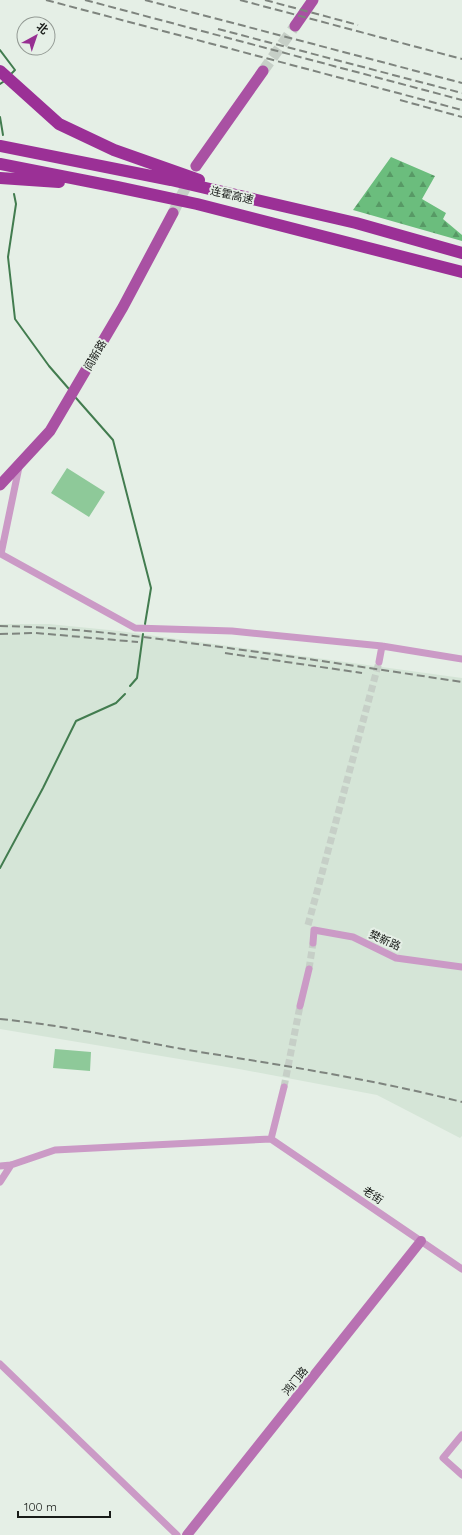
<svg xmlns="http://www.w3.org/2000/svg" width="462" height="1535" viewBox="0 0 462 1535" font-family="Quicksand,'Noto Sans SC',sans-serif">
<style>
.built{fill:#d5e5d7}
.green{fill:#8ec999}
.forest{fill:url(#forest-firs)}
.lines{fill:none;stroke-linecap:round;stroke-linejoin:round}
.stream{stroke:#427c4f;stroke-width:2}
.street-tunnel{stroke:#c6cfc7;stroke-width:7;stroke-dasharray:7 3.5;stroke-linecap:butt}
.primary-tunnel{stroke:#c6cfc7;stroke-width:11;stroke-dasharray:11 5.5;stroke-linecap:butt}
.street{stroke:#cb9ac6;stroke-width:7}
.secondary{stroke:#b871b2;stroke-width:10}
.primary{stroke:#a951a3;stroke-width:11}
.highway{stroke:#9b3096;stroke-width:12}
.rail{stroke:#7e847e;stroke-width:2;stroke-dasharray:8 4;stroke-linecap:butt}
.labels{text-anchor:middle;stroke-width:4;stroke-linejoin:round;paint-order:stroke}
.street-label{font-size:11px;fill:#181b18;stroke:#e5efe6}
</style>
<defs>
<pattern id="forest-firs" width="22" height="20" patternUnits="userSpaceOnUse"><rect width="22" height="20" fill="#6bbd7d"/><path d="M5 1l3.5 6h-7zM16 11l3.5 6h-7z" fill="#579965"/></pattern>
</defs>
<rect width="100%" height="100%" fill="#e5efe6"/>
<path class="built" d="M0 624H49L119 631 462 678V1136L460 1138 377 1095 239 1069 0 1029Z"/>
<path class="green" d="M67 468 105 492 89 517 51 493Z
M55 1049 91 1052 90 1071 53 1068Z"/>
<path class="forest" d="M391 157 435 176 422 199 446 213 443 219 462 235V241L353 210Z"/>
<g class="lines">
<path class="stream" d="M0 50 15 70 12 73
M0 84 3 82
M0 117 3 135
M14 194 16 204 8 257 15 319 49 366 69 389
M76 398 113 440 151 588 145 624
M130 686 137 678 143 634
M0 868 43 788 76 721 116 703 125 694"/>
<path class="street-tunnel" d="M308 925 379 662
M309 969 313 943
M284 1087 300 1006"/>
<path class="primary-tunnel" d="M263 71 295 26
M173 213 196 166"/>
<path class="street" d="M19 467 1 554 135 628 232 631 382 646 462 659
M379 662 382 646
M313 943 314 930 353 937 396 958 462 967
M300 1006 309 969
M271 1139 462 1269
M0 1166 11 1165 55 1150 271 1139 284 1087
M0 1182 11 1165
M0 1364 177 1535
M462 1435 443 1458 462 1475"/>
<path class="secondary" d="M187 1535 421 1241"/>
<path class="primary" d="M295 26 313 0
M196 166 263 71
M0 485 50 431 123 307 173 213"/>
<path class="highway" d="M0 71 59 124 114 150 199 180
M0 146 171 180 356 223 462 253
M0 164 117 187 197 204 462 272
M0 178 59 182"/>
<path class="rail" d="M46 0 462 110
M85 0 462 100
M145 0 462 83
M240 0 462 59
M265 0 358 25
M218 29 462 93
M400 100 462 117
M0 626C68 627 137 636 205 645 291 656 376 669 462 682
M0 634 36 633 138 642
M225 653 362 673
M0 1019C63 1025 126 1039 188 1050 280 1065 372 1079 462 1102"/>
</g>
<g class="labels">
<g class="street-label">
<text transform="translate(232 195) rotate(13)" y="4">连霍高速</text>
<text transform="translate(95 355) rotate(-60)" y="4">阎新路</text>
<text transform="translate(385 940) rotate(24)" y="4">樊新路</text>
<text transform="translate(373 1195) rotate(34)" y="4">老街</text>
<text transform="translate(295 1381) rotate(-51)" y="4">鸿门路</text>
</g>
</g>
<g transform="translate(36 36) rotate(40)"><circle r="19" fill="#e5efe6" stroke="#939a94"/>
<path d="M0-3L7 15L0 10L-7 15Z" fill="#972f92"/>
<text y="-6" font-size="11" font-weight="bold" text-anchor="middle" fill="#181b18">北</text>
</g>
<path d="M18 1511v6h92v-6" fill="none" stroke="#181b18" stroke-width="2"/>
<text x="24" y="1511" font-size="12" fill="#181b18" stroke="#e5efe6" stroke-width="3" paint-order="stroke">100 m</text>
</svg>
